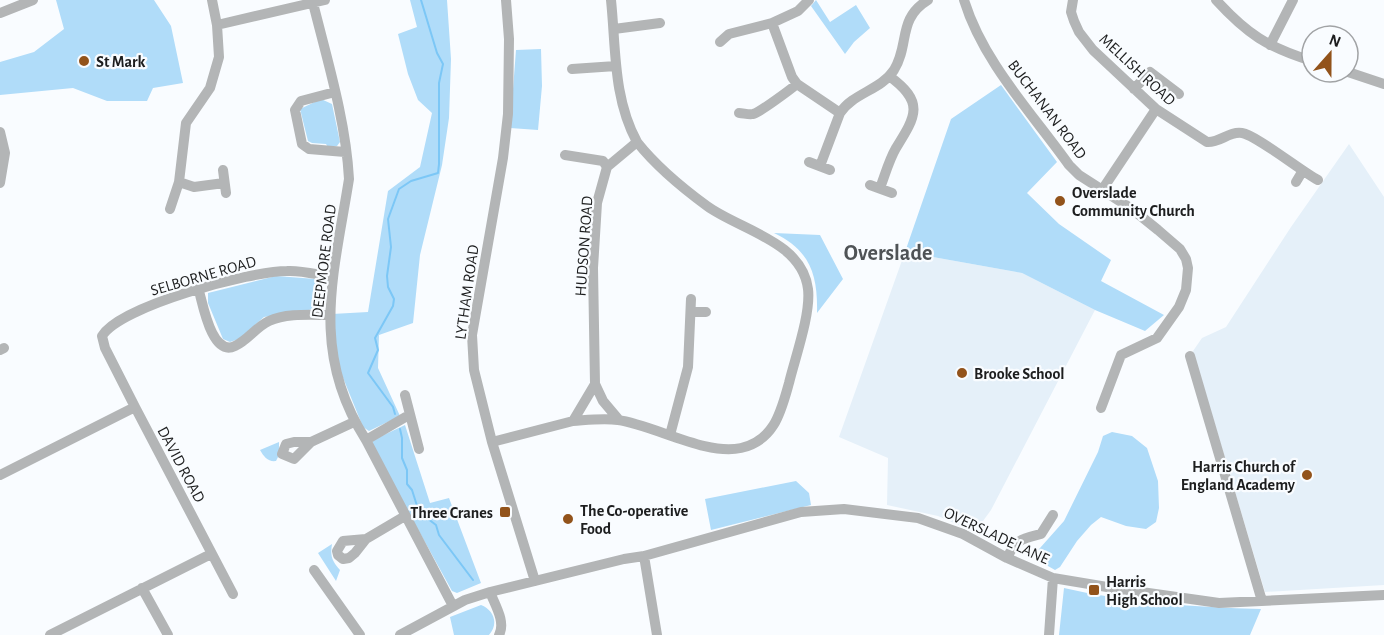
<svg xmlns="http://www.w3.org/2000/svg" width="1384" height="635" viewBox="0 0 1384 635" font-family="'Alegreya Sans',sans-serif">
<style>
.built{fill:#e5f0f9}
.green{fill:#b0dcf9}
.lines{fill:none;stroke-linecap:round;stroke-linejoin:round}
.stream{stroke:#7cc7f6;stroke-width:2}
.minor{stroke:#b3b5b6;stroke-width:10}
.poi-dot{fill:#92531b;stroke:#f9fcff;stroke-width:2}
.labels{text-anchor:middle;stroke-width:4.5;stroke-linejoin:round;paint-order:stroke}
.poi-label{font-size:16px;font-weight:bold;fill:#1d1e1f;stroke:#f9fcff;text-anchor:start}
.street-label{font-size:16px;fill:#1d1e1f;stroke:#f9fcff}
.district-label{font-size:22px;font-weight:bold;fill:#4f5356;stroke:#f9fcff}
</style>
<rect width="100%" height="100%" fill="#f9fcff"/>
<path class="built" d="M1349 144 1384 197V585L1265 592 1193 351 1202 338 1226 327 1291 227Z
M905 252 1022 273 1095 310 991 510 975 532 938 516 887 505 888 458 839 437Z"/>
<path class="green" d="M56 0H154L171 26 183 83 153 88 147 101H107L73 88 0 95V62L34 52 64 29Z
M410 0H447L451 59 449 118 442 165 420 255 413 323 379 335 378 368 400 416 369 431 363 427 337 363 332 314 368 312 388 191 420 167 432 113 418 100 408 74 398 34 417 27Z
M816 0 830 22 856 5 870 28 854 42 845 54 811 6Z
M541 49 542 86 538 130 510 128 516 50Z
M1001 85 1057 162 1027 193 1059 224 1111 260 1101 281 1164 315 1145 331 1095 310 1022 273 905 252 951 119Z
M321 99 332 104 340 142 337 146 328 147 326 144 312 143 308 141 300 109Z
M774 233 820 235 843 279 817 313C818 275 810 250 774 233Z
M276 276 316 279 323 282C325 291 326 300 321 308L264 317 239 339 230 342 223 339 208 303V293Z
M405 425 430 503 449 498 481 583 457 593 452 591 372 446 373 440Z
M1112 432 1132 436 1147 448 1158 481 1159 508 1156 522 1146 529 1126 526 1101 517 1091 525 1077 541 1060 567 1055 570 1032 557 1064 521 1098 452 1103 436Z
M279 442V455L276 461C268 462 264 457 260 450Z
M796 481 809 493 811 505 711 530 705 499Z
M332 544C330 556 332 561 340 570L336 581 318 553Z
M1064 588C1129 603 1195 607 1261 609L1250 635H1059Z
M481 605C494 610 499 624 489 635H454L450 617Z"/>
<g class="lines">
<path class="stream" d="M395 414 393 407 368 373 378 350 375 338 393 306 394 299 388 287 387 276 391 247 388 219 399 189 411 181 438 173 439 164V83L443 64 437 53 421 0
M400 429 402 438V458L407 470V484L412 490 419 512 436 525 439 535 473 580"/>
<path class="minor" d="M506 0 509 39 508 114 503 158 472 335 474 370 492 442 535 581
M809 0 798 11 772 23 792 77 797 84 840 113C853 93 881 90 894 70 910 44 897 19 928 0
M964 0C983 62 1032 113 1069 165L1079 175 1132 209 1158 230 1180 249 1186 259 1188 268 1186 290 1179 307 1157 338 1121 355 1101 408
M1073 0 1071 12 1074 21 1079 32 1093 50 1156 109 1207 142C1220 143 1229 131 1242 133 1256 135 1301 171 1318 180
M1216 0C1247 34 1267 47 1312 61
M313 3C327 59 346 121 349 179 334 274 309 351 366 440L453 606
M0 13 33 0
M217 25 325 0
M614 29 660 23
M720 42 729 34 772 23
M1270 45 1293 0
M572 69 616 66
M1348 72 1384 84
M1134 89 1150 72 1179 94
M335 92 301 101 295 110 302 144 309 149 345 152
M739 113C743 113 749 115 753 114 759 113 791 89 797 84
M0 132 5 153 0 183
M565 155 603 161 607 167
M809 162 830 170
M820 166 840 113
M223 170 226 193
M179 182 194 187 224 183
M1296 182 1302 172
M870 185 892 193
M880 188C885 175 889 160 896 148 916 116 925 102 889 76
M1102 190 1156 109
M170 209 179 182 186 123 210 88 219 57 217 25 212 0
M199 291C203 305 212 357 235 346 248 340 256 327 269 321 286 313 311 315 329 315
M692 312H706
M0 350 4 348
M1190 356 1262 601
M595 384 603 401 619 420
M405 395 419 449
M573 421C588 420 603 418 618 420 654 425 706 456 741 448 775 440 781 411 789 383 795 358 811 314 808 289 802 241 740 230 707 206 681 187 656 166 637 142
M670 435 688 367 691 299
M366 440 409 415
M311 442 294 459 282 454 286 444 294 442H311L354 422
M492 442 573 421 595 384 593 268 597 203 607 167 637 142C613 98 616 48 611 0
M0 475 135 407
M366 539 355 553 349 558 343 559 338 555 337 551 343 541 366 539 405 516
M644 556 657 635
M1007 558C1016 539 1022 539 1041 534L1053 515
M314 570 360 635
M142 588 168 635
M490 592C495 605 506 622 499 635
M233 594 135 407 105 348 102 336C120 306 251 271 287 271 302 270 318 275 333 277
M50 635 211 554
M400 635 465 600 490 592 624 559 644 556 801 512 844 509 918 518 963 534 1007 558 1053 578 1113 588 1219 603 1384 595
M1049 635 1053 578"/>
</g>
<g class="poi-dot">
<circle cx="84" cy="61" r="6"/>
<circle cx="1060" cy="201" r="6"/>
<circle cx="962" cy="373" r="6"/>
<circle cx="1307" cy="475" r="6"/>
<rect x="499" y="506" width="12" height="12" rx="3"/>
<circle cx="568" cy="519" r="6"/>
<rect x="1088" y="584" width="12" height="12" rx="3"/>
</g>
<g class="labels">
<g class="poi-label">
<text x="96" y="67">St Mark</text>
<text x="1072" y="198">Overslade<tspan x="1072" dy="18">Community Church</tspan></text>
<text x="974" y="379">Brooke School</text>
<text x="1295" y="472" text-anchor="end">Harris Church of<tspan x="1295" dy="18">England Academy</tspan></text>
<text x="580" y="516">The Co-operative<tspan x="580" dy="18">Food</tspan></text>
<text x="493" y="518" text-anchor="end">Three Cranes</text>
<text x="1106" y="587">Harris<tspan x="1106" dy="18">High School</tspan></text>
</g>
<g class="street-label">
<text transform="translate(1138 69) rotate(43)" y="6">MELLISH ROAD</text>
<text transform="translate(1048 109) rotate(53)" y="6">BUCHANAN ROAD</text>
<text transform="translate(583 246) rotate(-86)" y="6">HUDSON ROAD</text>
<text transform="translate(323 261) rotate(-83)" y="6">DEEPMORE ROAD</text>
<text transform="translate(203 275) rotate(-16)" y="6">SELBORNE ROAD</text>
<text transform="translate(466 292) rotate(-82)" y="6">LYTHAM ROAD</text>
<text transform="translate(182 464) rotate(62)" y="6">DAVID ROAD</text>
<text transform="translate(997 535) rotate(25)" y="6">OVERSLADE LANE</text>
</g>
<g class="district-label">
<text x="888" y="260">Overslade</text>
</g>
</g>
<g transform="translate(1330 54) rotate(21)"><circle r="28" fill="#f9fcff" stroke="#a1a3a5" stroke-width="1.5"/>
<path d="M0-4.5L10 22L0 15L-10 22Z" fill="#92531b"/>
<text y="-9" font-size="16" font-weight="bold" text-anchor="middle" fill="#1d1e1f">N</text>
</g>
</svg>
